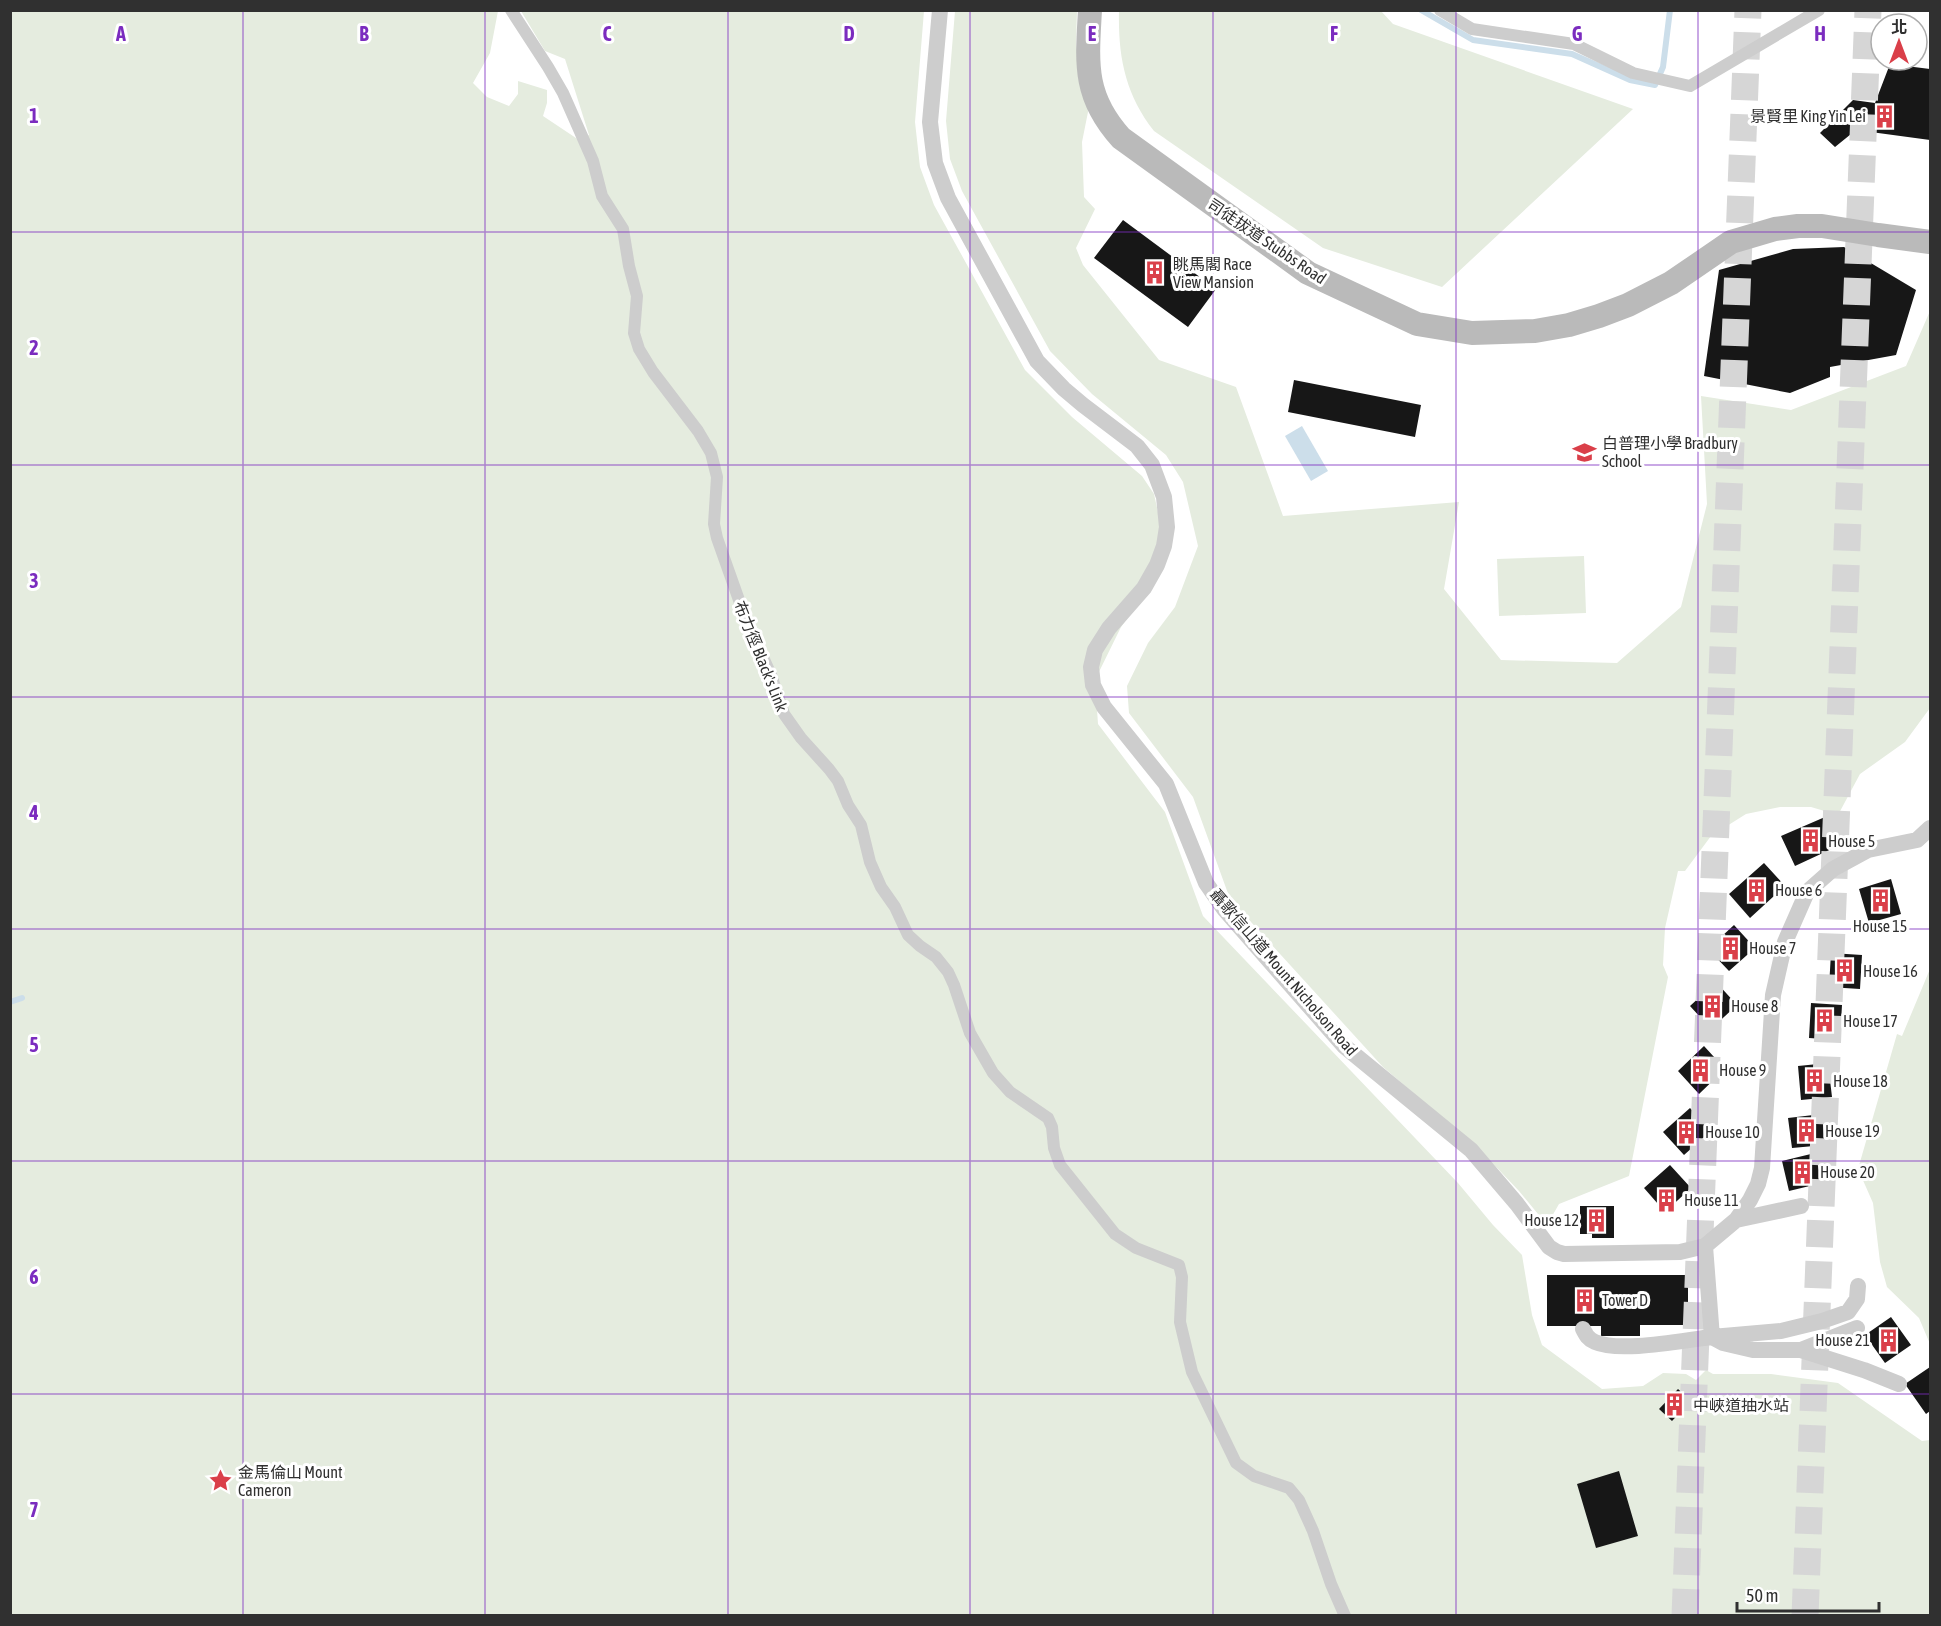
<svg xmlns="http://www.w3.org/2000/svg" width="1941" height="1626" viewBox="0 0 1941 1626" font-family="'Asap Condensed','Noto Sans TC',sans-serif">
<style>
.green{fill:#e5ecdf}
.water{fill:#ccdeea}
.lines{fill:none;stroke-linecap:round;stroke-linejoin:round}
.stream{stroke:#ccdeea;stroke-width:6}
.building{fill:#171717}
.trunk-tunnel{stroke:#d6d6d6;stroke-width:27;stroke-dasharray:27 14;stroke-linecap:butt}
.pedestrian{stroke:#cdcdcd;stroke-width:12}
.minor{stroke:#cdcdcd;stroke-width:16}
.secondary{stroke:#bababa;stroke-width:24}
.grid{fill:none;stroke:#7b2cbf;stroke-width:1.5;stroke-opacity:0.55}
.labels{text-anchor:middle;stroke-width:6;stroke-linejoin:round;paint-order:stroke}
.poi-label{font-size:16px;fill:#303030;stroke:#fff;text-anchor:start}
.street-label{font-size:16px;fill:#303030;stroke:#fff}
.grid-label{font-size:20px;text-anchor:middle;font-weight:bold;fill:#7b2cbf;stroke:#fff;stroke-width:6;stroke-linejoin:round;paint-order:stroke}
</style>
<rect width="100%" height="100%" fill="#fff"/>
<path class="green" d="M11 11H498L490 53 473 83 487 97 509 106 518 94V81L547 90V103L543 116 579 140 589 135 565 59 545 51 521 11H924L915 122 920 167 934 205 1025 370 1072 417 1142 476 1154 494 1165 544 1147 592 1121 627 1095 680 1098 724 1165 812 1203 916 1458 1183 1493 1225 1522 1255 1532 1315 1542 1345 1602 1389 1643 1386 1663 1373 1686 1374 1696 1380 1706 1370 1713 1374H1771L1838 1383 1922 1441 1930 1440V1615H11Z
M955 11H1077L1076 45 1089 107 1082 142 1084 197 1095 209 1076 248 1083 265 1159 360 1236 387 1283 516 1459 502 1444 589 1501 660 1617 663 1681 607 1707 504 1701 396 1791 410 1906 366 1930 311V708L1905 742 1860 774 1838 815 1811 807H1780L1746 814 1711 836 1685 871H1678L1665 928 1663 965 1668 977 1629 1176 1559 1204 1547 1225 1519 1191 1482 1152 1383 1067 1230 899 1193 797 1129 713 1127 686 1148 643 1175 607 1198 546 1183 482 1166 455 1092 394 1050 351 962 191 950 159 946 121Z
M1119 11H1381L1393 24 1633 109 1442 287 1323 248 1154 131C1125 94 1118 56 1119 11Z
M1584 556 1586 613 1499 616 1497 559Z
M1930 969V1344L1919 1318 1887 1287 1880 1262 1873 1203 1858 1169 1897 1034 1902 1036Z"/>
<path class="water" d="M1302 426 1328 471 1311 481 1285 436Z"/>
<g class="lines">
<path class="stream" d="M1421 10 1473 40 1572 54 1630 80 1655 85 1663 67 1670 10
M10 1002 22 998"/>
</g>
<path class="building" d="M1890 64 1930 69V140L1856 130 1835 147 1820 133 1853 100 1875 103Z
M1123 220 1216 289 1188 327 1094 258Z
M1844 247 1916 290 1896 355 1830 367V377L1790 393 1704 376 1719 270 1793 249Z
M1294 380 1421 405 1415 437 1288 412Z
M1825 817 1838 846 1795 866 1781 836Z
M1764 863 1785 886 1750 918 1729 894Z
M1891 879 1901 914 1869 923 1859 889Z
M1734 925 1755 948 1729 971 1708 949Z
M1831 953 1862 955 1860 989 1829 987Z
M1716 982 1737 1005 1711 1029 1690 1006Z
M1811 1003 1842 1005 1840 1040 1809 1038Z
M1704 1046 1725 1069 1699 1094 1678 1071Z
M1828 1063 1832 1097 1801 1100 1798 1066Z
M1690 1108 1711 1131 1684 1155 1663 1132Z
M1822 1114 1825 1145 1792 1148 1788 1118Z
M1815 1153 1822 1183 1789 1191 1782 1161Z
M1670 1165 1691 1188 1665 1212 1644 1188Z
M1580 1206H1614V1238H1592V1234H1580Z
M1547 1275H1688V1325H1640V1336H1601V1326H1547Z
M1891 1317 1911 1345 1885 1363 1865 1335Z
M1930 1367V1411L1926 1414 1905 1384Z
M1678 1389 1691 1401 1672 1421 1659 1409Z
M1619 1471 1638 1536 1596 1548 1577 1484Z"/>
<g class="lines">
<path class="trunk-tunnel" d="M1685 1616 1748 10
M1805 1616 1868 10"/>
<path class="pedestrian" d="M511 10 548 67 563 93 593 161 602 196 623 229 629 266 637 296 634 333 639 349 653 372 698 431 711 453 717 477 714 524 717 538 745 617 771 675 784 714 801 738 829 769 838 781 848 805 861 825 870 862 881 887 895 907 908 935 920 946 936 957 948 972 954 985 970 1033 993 1073 1010 1092 1048 1118 1052 1127 1054 1148 1060 1165 1115 1234 1136 1248 1179 1265 1182 1277 1180 1322 1192 1372 1236 1463 1254 1476 1289 1488 1299 1500 1313 1531 1331 1584 1345 1616
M1440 10 1472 29 1574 44 1633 73 1690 86 1819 10"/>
<path class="minor" d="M940 10 930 122 935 163 948 198 1037 361 1064 389 1083 405 1137 446 1152 465 1164 497 1167 527 1164 546 1157 565 1144 588 1109 628 1095 650 1091 667 1093 685 1104 707 1166 784 1206 883 1224 909 1344 1046 1471 1150 1517 1204 1549 1247 1557 1252 1564 1254 1680 1252 1705 1246 1736 1220 1750 1200 1758 1184 1762 1168 1773 995 1785 942 1807 892 1833 869 1868 850 1917 840 1930 828
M1736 1220 1801 1206
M1705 1246 1712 1337 1781 1331 1822 1321 1848 1312 1857 1299 1858 1286
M1583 1329C1586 1335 1588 1339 1595 1342 1620 1353 1684 1340 1712 1337L1723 1343 1753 1350H1801L1857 1328
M1801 1350 1864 1370 1899 1384"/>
<path class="secondary" d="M1090 10C1087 63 1083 96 1121 138L1308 273 1417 324 1472 333 1535 331 1569 325 1599 316 1628 305 1671 283 1731 242 1775 229 1798 226H1822L1878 235 1930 242"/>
</g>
<path class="grid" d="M243 10V1616M485 10V1616M728 10V1616M970 10V1616M1213 10V1616M1456 10V1616M1698 10V1616M10 232H1930M10 465H1930M10 697H1930M10 929H1930M10 1161H1930M10 1394H1930"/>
<defs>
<symbol id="building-bare" viewBox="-9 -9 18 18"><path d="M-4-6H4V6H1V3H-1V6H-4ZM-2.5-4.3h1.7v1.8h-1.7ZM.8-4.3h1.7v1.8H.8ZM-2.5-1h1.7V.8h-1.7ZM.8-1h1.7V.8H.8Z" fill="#da3f49" stroke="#fff" stroke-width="2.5" paint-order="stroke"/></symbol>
<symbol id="school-bare" viewBox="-9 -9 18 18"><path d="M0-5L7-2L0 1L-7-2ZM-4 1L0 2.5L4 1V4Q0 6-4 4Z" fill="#da3f49" stroke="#fff" stroke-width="2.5" paint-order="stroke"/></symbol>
<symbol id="sight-bare" viewBox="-9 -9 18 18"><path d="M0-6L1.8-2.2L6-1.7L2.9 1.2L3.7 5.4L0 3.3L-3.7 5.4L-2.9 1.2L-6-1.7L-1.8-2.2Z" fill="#da3f49" stroke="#fff" stroke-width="2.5" paint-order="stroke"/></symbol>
</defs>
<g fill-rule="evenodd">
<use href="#building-bare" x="1868" y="100" width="33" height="33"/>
<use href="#building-bare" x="1138" y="256" width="33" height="33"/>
<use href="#school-bare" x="1568" y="436" width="33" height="33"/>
<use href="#building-bare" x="1794" y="824" width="33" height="33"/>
<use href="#building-bare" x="1740" y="874" width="33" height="33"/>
<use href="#building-bare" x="1864" y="884" width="33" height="33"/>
<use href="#building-bare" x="1714" y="932" width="33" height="33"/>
<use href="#building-bare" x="1828" y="954" width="33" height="33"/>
<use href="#building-bare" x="1696" y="990" width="33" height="33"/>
<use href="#building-bare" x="1808" y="1004" width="33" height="33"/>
<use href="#building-bare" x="1684" y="1054" width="33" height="33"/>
<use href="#building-bare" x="1798" y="1064" width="33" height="33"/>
<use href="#building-bare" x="1790" y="1114" width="33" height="33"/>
<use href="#building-bare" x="1670" y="1116" width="33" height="33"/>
<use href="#building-bare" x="1786" y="1156" width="33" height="33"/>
<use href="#building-bare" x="1650" y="1184" width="33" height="33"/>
<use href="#building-bare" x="1580" y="1204" width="33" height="33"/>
<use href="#building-bare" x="1568" y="1284" width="33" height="33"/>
<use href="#building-bare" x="1872" y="1324" width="33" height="33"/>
<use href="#building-bare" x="1658" y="1388" width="33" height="33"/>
<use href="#sight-bare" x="204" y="1464" width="33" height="33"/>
</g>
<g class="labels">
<g class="poi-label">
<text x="1866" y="122" text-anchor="end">景賢里 King Yin Lei</text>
<text x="1173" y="270">眺馬閣 Race<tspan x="1173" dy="18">View Mansion</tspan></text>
<text x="1602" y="449">白普理小學 Bradbury<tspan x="1602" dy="18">School</tspan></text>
<text x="1828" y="847">House 5</text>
<text x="1775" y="896">House 6</text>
<text x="1880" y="932" text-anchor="middle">House 15</text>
<text x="1749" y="954">House 7</text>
<text x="1863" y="977">House 16</text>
<text x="1731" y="1012">House 8</text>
<text x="1843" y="1027">House 17</text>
<text x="1719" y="1076">House 9</text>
<text x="1833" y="1087">House 18</text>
<text x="1825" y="1137">House 19</text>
<text x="1705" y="1138">House 10</text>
<text x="1820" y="1178">House 20</text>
<text x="1684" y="1206">House 11</text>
<text x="1579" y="1226" text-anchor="end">House 12</text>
<text x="1602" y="1306">Tower D</text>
<text x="1870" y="1346" text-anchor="end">House 21</text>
<text x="1693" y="1411">中峽道抽水站</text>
<text x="238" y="1478">金馬倫山 Mount<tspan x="238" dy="18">Cameron</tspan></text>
</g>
<g class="street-label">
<text transform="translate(1267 241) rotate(34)" y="6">司徒拔道 Stubbs Road</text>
<text transform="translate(761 656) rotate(68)" y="6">布力徑 Black's Link</text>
<text transform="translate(1284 972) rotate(49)" y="6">聶歌信山道 Mount Nicholson Road</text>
</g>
</g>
<g class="grid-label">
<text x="121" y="41">A</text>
<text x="364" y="41">B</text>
<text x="607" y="41">C</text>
<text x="849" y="41">D</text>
<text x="1092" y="41">E</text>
<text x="1334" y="41">F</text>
<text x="1577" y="41">G</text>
<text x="1820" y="41">H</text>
<text x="34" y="123">1</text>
<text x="34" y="355">2</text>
<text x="34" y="588">3</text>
<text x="34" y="820">4</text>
<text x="34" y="1052">5</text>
<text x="34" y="1284">6</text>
<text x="34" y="1517">7</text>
</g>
<rect width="1941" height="1626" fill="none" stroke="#303030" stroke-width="24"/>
<g transform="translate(1899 42)"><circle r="28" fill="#ffffff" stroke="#acacac" stroke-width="1.5"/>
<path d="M0-4.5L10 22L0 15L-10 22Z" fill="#da3f49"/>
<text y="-9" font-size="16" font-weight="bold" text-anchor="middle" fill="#303030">北</text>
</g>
<path d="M1737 1602v9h142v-9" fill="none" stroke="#303030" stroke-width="3"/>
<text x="1746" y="1602" font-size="18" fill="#303030" stroke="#ffffff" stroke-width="4.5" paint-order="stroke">50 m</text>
</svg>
